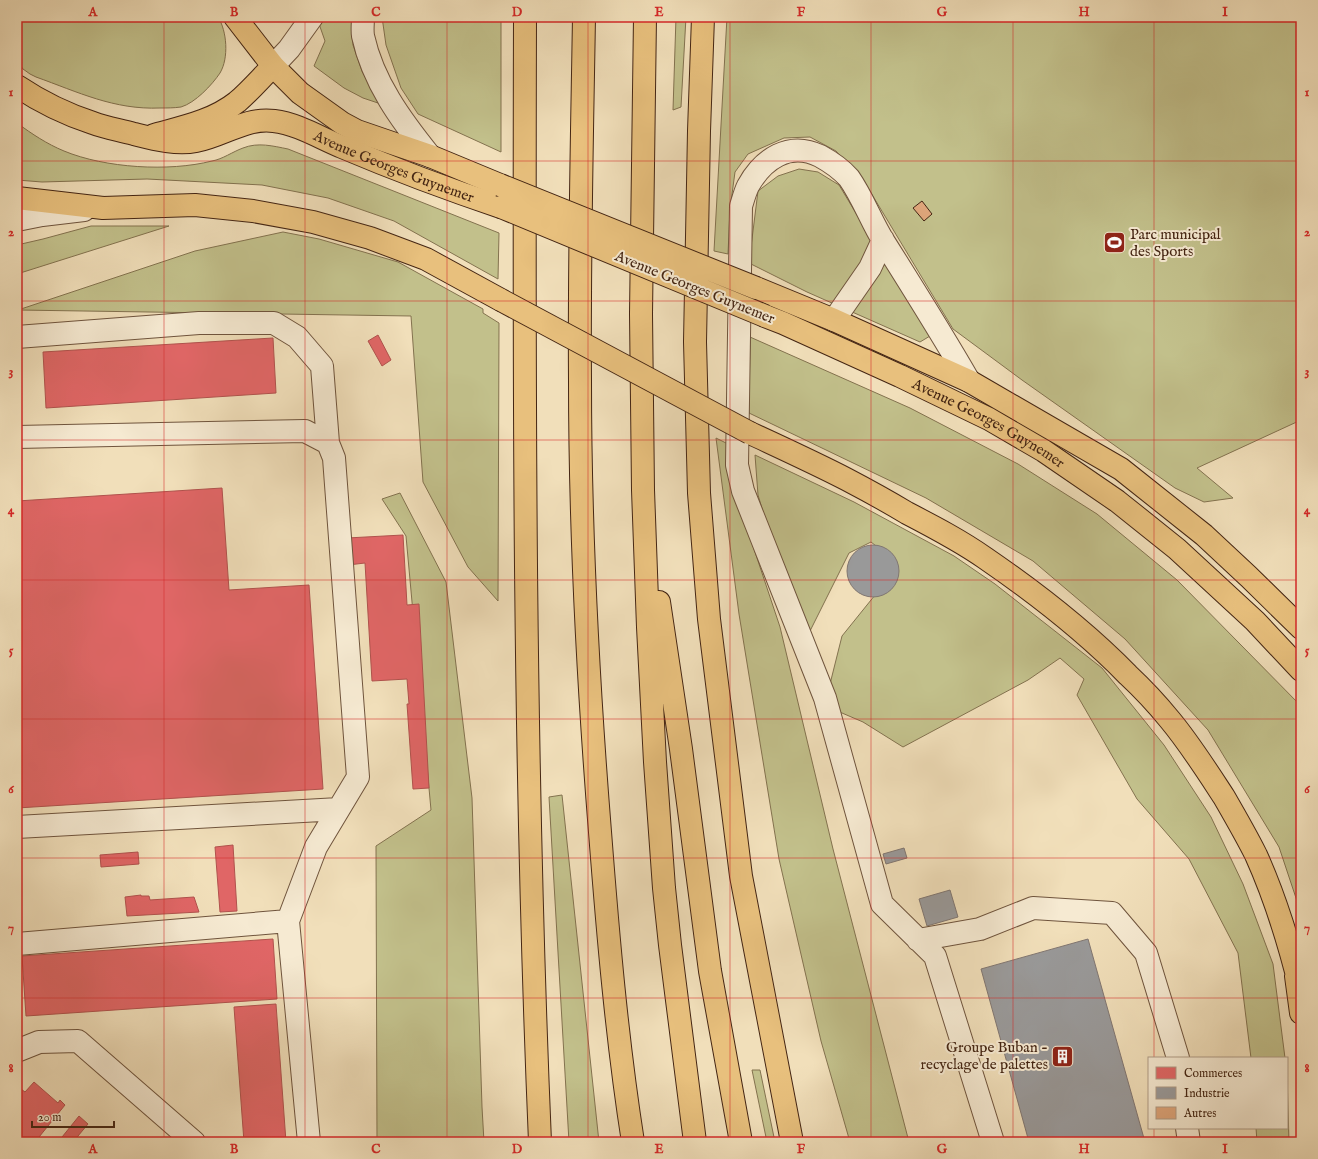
<svg xmlns="http://www.w3.org/2000/svg" width="1318" height="1159" viewBox="0 0 1318 1159" font-family="'IM FELL English',serif">
<style>
.green{fill:#c2c08b;stroke:#83724f}
.shops{fill:#e06666;stroke:#b1524d}
.industry{fill:#999;stroke:#807671}
.building{fill:#dea57a;stroke:#442513}
.lines{fill:none;stroke-linecap:round;stroke-linejoin:round}
.minor-casing{stroke:#6f543d;stroke-width:24}
.major-casing{stroke:#442513;stroke-width:24}
.highway-casing{stroke:#442513;stroke-width:24}
.minor{stroke:#f6ead2;stroke-width:22}
.major{stroke:#e8c07d;stroke-width:22}
.highway{stroke:#e8c07d;stroke-width:22}
.major-bridge-casing{stroke:#442513;stroke-width:24;stroke-linecap:butt}
.highway-bridge-casing{stroke:#442513;stroke-width:24;stroke-linecap:butt}
.major-bridge{stroke:#e8c07d;stroke-width:22}
.highway-bridge{stroke:#e8c07d;stroke-width:22}
.grid{fill:none;stroke:#d62828;stroke-width:1;stroke-opacity:0.55}
.labels{text-anchor:middle;stroke-width:4;stroke-linejoin:round;paint-order:stroke}
.street-label{font-size:15px;fill:#442513;stroke:#f6ead2}
.poi-label{font-size:15px;fill:#442513;stroke:#f6ead2;text-anchor:start}
.neatline{fill:none;stroke:#d62828;stroke-width:1.5}
.grid-label{font-size:13px;text-anchor:middle;font-weight:bold;fill:#d62828}
</style>
<rect width="100%" height="100%" fill="#f1dfba"/>
<filter id="stains"><feTurbulence type="fractalNoise" baseFrequency=".005" numOctaves="4"/><feColorMatrix values="0 0 0 0 .2 0 0 0 0 .09 0 0 0 0 .02 0 0 0 .5 -.17"/></filter>
<radialGradient id="worn" r=".72"><stop offset=".6" stop-color="#630" stop-opacity="0"/><stop offset="1" stop-color="#630" stop-opacity=".3"/></radialGradient>
<path class="green" d="M17 17H218C227 31 229 58 220 73 212 85 195 103 181 107 174 108 167 108 160 108 114 110 78 92 36 77L30 74 23 69 17 61Z
M321 17H352L353 45 362 71 381 104 363 98 344 88 314 66 325 41 318 21Z
M382 17H501V152L418 114 401 88 386 45Z
M676 17H686L681 107 673 110Z
M727 17H1301V420L1197 468 1233 498 1204 502 1175 488 1022 380 953 329 865 183 836 151 810 137 784 138 748 154 735 172 730 209 728 254 714 251Z
M17 123C32 134 47 144 64 151 105 168 169 172 212 161 223 159 232 152 243 148 258 142 273 146 288 149L499 233 498 279 394 221 328 198 262 185 147 179 42 182 17 180Z
M799 169 818 172 839 185 930 336 920 342 807 292 749 263 758 191 778 176Z
M91 226H169L17 274V245L43 239Z
M283 232 319 239 398 262 483 309V313L499 323 498 601 468 567 423 482 411 316 18 310 195 251Z
M750 337 910 408 1018 464 1097 514 1177 580 1301 706V913L1279 847 1208 730 1125 639 1033 561 926 498 749 413Z
M716 438 728 444 734 489 780 627 833 849 909 1142H850L821 1041 779 859 739 614Z
M755 455 854 502 954 556 995 584 1102 668 1164 745 1211 817 1243 884 1273 964 1285 1058H1251L1238 953 1189 859 1137 799 1077 695 1084 679 1060 658 1028 680 903 747 863 722 835 710 829 688 842 636 892 574 890 557 871 542 849 553 809 633 769 532 758 495Z
M400 493 446 582 472 798 482 1107 484 1142H377L376 846 431 810 406 536 382 499Z
M562 795 599 1142H569L549 797Z
M752 1070H760L775 1142H767Z
M1287 1073 1289 1142H1257L1256 1128H1287Z"/>
<path class="shops" d="M378 335 391 360 382 366 368 341Z
M273 338 276 393 46 408 43 352Z
M222 488 229 590 309 585 323 789 17 808V501Z
M403 535 407 605 419 604 429 788 413 789 407 704H409L407 679 372 681 365 563 348 565 347 538Z
M233 845 237 911 220 912 215 847Z
M138 852 139 864 101 867 100 855Z
M141 895V896H149L150 900 194 897 199 912 127 916 125 897Z
M273 939 277 999 26 1016 22 956Z
M276 1004 286 1142H244L234 1007Z
M34 1082 58 1103 60 1100 65 1105 35 1142H17V1086L25 1092Z
M79 1116 88 1124 73 1142H58Z"/>
<path class="industry" d="M847 571a26 26 0 1 1 52 0a26 26 0 1 1-52 0Z
M904 848 907 858 886 864 883 854Z
M950 890 958 917 927 926 919 899Z
M1088 939 1145 1142H1029L981 969Z"/>
<path class="building" d="M922 201 932 214 924 221 913 208Z"/>
<g class="lines">
<defs>
<path id="minor" d="M363 17C363 23 362 30 363 36 373 82 401 120 430 156
M273 66 289 49 312 17
M17 220 42 215 84 210
M834 320 870 268 883 240
M17 337 199 323H274L297 337 322 366 328 443
M969 381C942 334 913 288 884 242 871 221 863 198 849 178 841 169 831 162 820 156 789 141 763 159 748 186 745 192 743 200 741 206L737 465 743 491 825 698 882 904 935 956 993 1142
M17 437 305 431 328 443 334 458 358 777 316 847 288 921
M17 827 339 809
M918 940 980 929 1033 908 1112 913 1146 953 1178 1058
M17 944 288 921 309 1142
M17 1048 19 1050 39 1042 78 1041 194 1142
M1187 1128 1189 1142"/>
<g id="major">
<path d="M235 17 273 66 300 93 342 123 357 131 430 156 500 185"/>
<path id="s1" d="M17 86C41 102 65 114 93 123 106 128 120 130 134 134 154 139 176 145 196 141 223 136 246 117 274 121 298 124 320 138 342 147 394 169 447 189 501 207"/>
<path d="M154 135C183 127 213 121 237 102 250 91 261 78 273 66"/>
<path d="M756 288 834 320 969 381 1121 469 1204 535 1249 577 1301 628"/>
<path id="s2" d="M765 316 783 323 900 376 989 419 1044 451 1117 501 1177 549 1255 621 1301 670"/>
</g>
<path id="highway" d="M525 17C524 392 524 767 540 1142
M584 17C582 138 579 259 580 380 580 531 588 682 600 832 608 936 617 1040 633 1142
M645 17 641 314 643 490 648 627 655 762 664 888 670 945 695 1142
M703 17 699 131 695 342 699 493 709 619 741 876 792 1142
M17 198 103 208 195 205 253 211 313 222 370 238 426 259 501 300
M750 433C782 448 815 463 846 479 867 490 887 501 907 513 934 527 961 541 985 558 1036 593 1085 631 1128 675 1143 689 1157 704 1170 720 1190 744 1207 771 1224 797 1235 816 1246 835 1256 855 1275 897 1290 946 1301 991
M659 602 681 749 710 971 741 1142
M1296 976 1301 1013"/>
</defs>
<use href="#minor" class="minor-casing"/>
<use href="#major" class="major-casing"/>
<use href="#highway" class="highway-casing"/>
<use href="#minor" class="minor"/>
<use href="#major" class="major"/>
<use href="#highway" class="highway"/>
<defs>
<path id="major-bridge" d="M500 185 756 288
M501 207 765 316"/>
<path id="highway-bridge" d="M501 300 750 433"/>
</defs>
<use href="#major-bridge" class="major-bridge-casing"/>
<use href="#highway-bridge" class="highway-bridge-casing"/>
<use href="#major-bridge" class="major-bridge"/>
<use href="#highway-bridge" class="highway-bridge"/>
</g>
<path class="grid" d="M164 17V1142M305 17V1142M447 17V1142M588 17V1142M730 17V1142M871 17V1142M1013 17V1142M1154 17V1058M17 161H1301M17 301H1301M17 440H1301M17 580H1301M17 719H1301M17 858H1301M17 998H1301M1154 1128V1142"/>
<defs>
<symbol id="stadium-square" viewBox="-11 -11 22 22"><rect x="-9" y="-9" width="18" height="18" rx="4" fill="#8f2418" stroke="#f6ead2"/><path d="M0-5a6.5 5 0 1 0 0 10a6.5 5 0 1 0 0-10ZM-3.5-1.8h7v3.6h-7Z" fill="#fff"/></symbol>
<symbol id="building-square" viewBox="-11 -11 22 22"><rect x="-9" y="-9" width="18" height="18" rx="4" fill="#8f2418" stroke="#f6ead2"/><path d="M-4-6H4V6H1V3H-1V6H-4ZM-2.5-4.3h1.7v1.8h-1.7ZM.8-4.3h1.7v1.8H.8ZM-2.5-1h1.7V.8h-1.7ZM.8-1h1.7V.8H.8Z" fill="#fff"/></symbol>
</defs>
<g fill-rule="evenodd">
<use href="#stadium-square" x="1102" y="230" width="25" height="25"/>
<use href="#building-square" x="1050" y="1044" width="25" height="25"/>
</g>
<g class="labels">
<g class="street-label">
<text dy="5" stroke="none"><textPath href="#s1" startOffset="400">Avenue Georges Guynemer</textPath></text>
<text transform="translate(695 287) rotate(22)" y="5">Avenue Georges Guynemer</text>
<text dy="5" stroke="none"><textPath href="#s2" startOffset="248">Avenue Georges Guynemer</textPath></text>
</g>
<g class="poi-label">
<text x="1130" y="239">Parc municipal<tspan x="1130" dy="17">des Sports</tspan></text>
<text x="1048" y="1052" text-anchor="end">Groupe Buban -<tspan x="1048" dy="17">recyclage de palettes</tspan></text>
</g>
</g>
<rect width="1318" height="1159" fill="none" stroke="#f1dfba" stroke-width="44"/>
<rect x="1148" y="1057" width="140" height="72" fill="#f6ead2" stroke="#af9b86"/>
<rect x="1156" y="1067" width="20" height="12" fill="#e06666" stroke="#af9b86"/>
<text x="1184" y="1077" font-size="12" fill="#442513">Commerces</text>
<rect x="1156" y="1087" width="20" height="12" fill="#999999" stroke="#af9b86"/>
<text x="1184" y="1097" font-size="12" fill="#442513">Industrie</text>
<rect x="1156" y="1107" width="20" height="12" fill="#dea57a" stroke="#af9b86"/>
<text x="1184" y="1117" font-size="12" fill="#442513">Autres</text>
<path d="M32 1121v6h82v-6" fill="none" stroke="#442513" stroke-width="2"/>
<text x="38" y="1121" font-size="12" fill="#442513" stroke="#f6ead2" stroke-width="3" paint-order="stroke">20 m</text>
<rect x="22" y="22" width="1274" height="1115" class="neatline"/>
<g class="grid-label">
<text x="93" y="16">A</text>
<text x="234" y="16">B</text>
<text x="376" y="16">C</text>
<text x="517" y="16">D</text>
<text x="659" y="16">E</text>
<text x="801" y="16">F</text>
<text x="942" y="16">G</text>
<text x="1084" y="16">H</text>
<text x="1225" y="16">I</text>
<text x="11" y="96">1</text>
<text x="1307" y="96">1</text>
<text x="11" y="236">2</text>
<text x="1307" y="236">2</text>
<text x="11" y="375">3</text>
<text x="1307" y="375">3</text>
<text x="11" y="514">4</text>
<text x="1307" y="514">4</text>
<text x="11" y="654">5</text>
<text x="1307" y="654">5</text>
<text x="11" y="793">6</text>
<text x="1307" y="793">6</text>
<text x="11" y="932">7</text>
<text x="1307" y="932">7</text>
<text x="11" y="1072">8</text>
<text x="1307" y="1072">8</text>
<text x="93" y="1153">A</text>
<text x="234" y="1153">B</text>
<text x="376" y="1153">C</text>
<text x="517" y="1153">D</text>
<text x="659" y="1153">E</text>
<text x="801" y="1153">F</text>
<text x="942" y="1153">G</text>
<text x="1084" y="1153">H</text>
<text x="1225" y="1153">I</text>
</g>
<rect width="100%" height="100%" filter="url(#stains)"/>
<rect width="100%" height="100%" fill="url(#worn)"/>
</svg>
